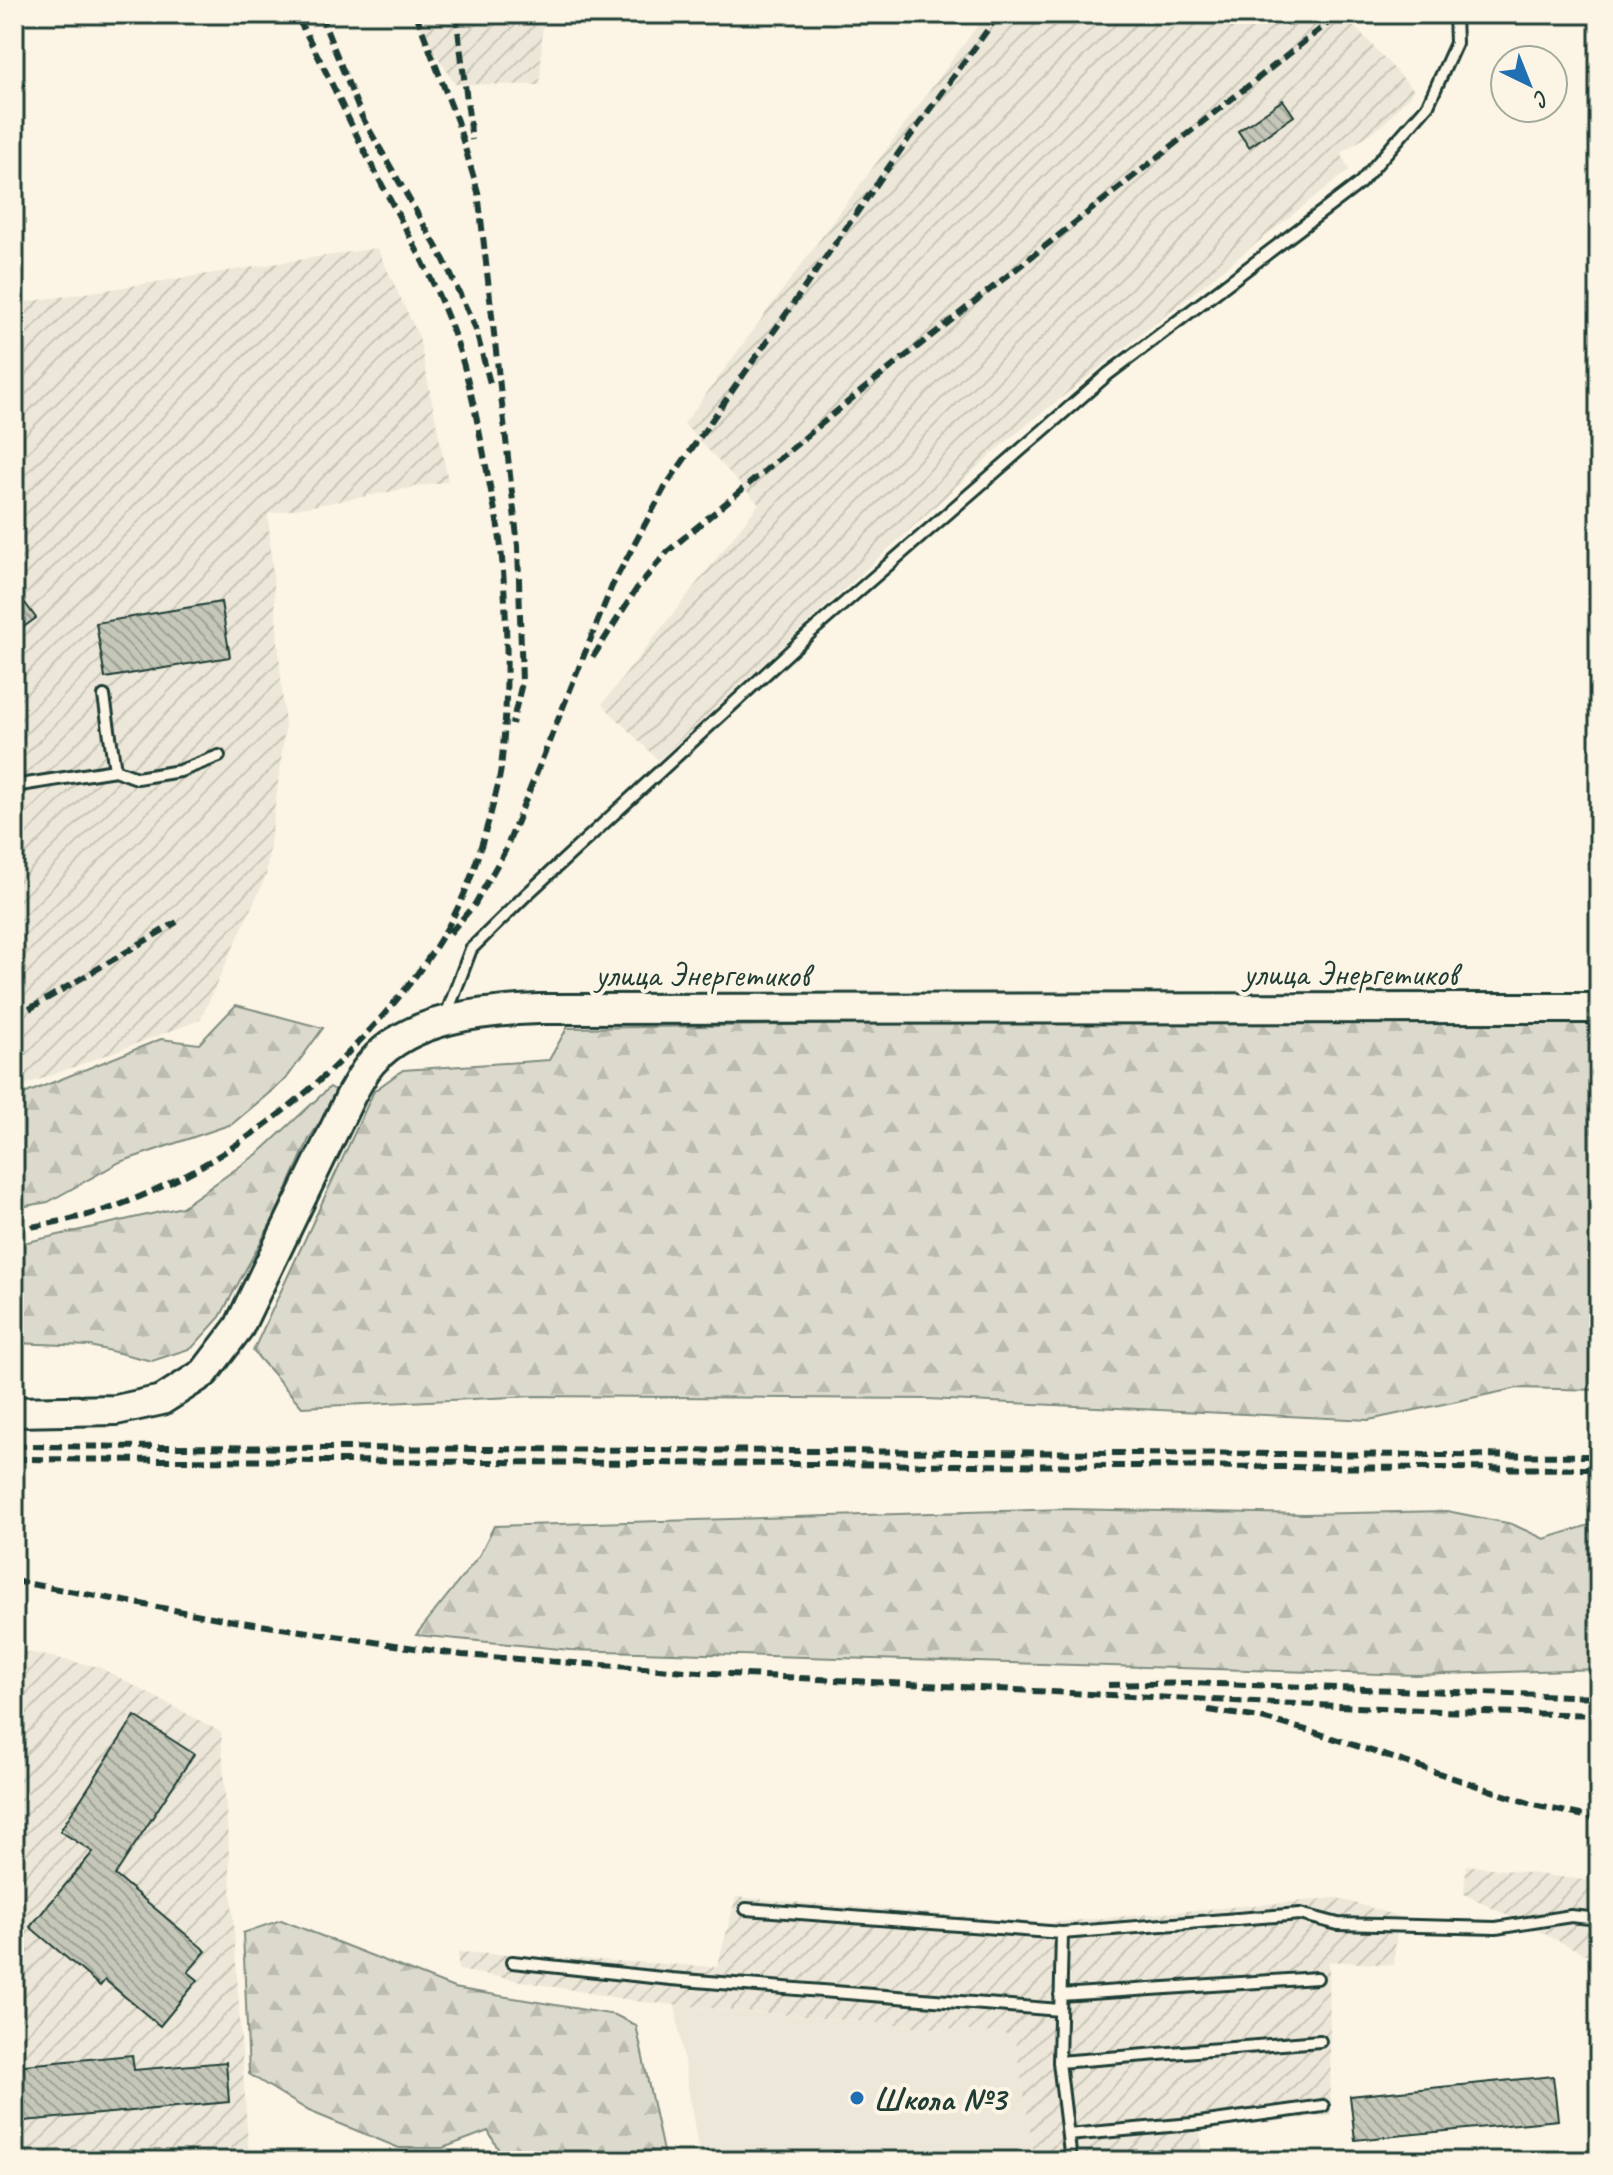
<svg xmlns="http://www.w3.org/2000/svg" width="1613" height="2175" viewBox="0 0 1613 2175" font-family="Caveat,sans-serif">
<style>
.built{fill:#ece7d8}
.industrial{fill:url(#industrial-furrows)}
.forest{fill:url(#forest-firs);stroke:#7e8c80;stroke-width:2}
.building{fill:url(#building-back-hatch);stroke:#1f3d34;stroke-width:2}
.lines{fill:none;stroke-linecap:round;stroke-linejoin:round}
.lane-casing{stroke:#1f3d34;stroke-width:16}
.secondary-casing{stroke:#1f3d34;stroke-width:34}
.lane{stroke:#fcf5e5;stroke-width:10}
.secondary{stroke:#fcf5e5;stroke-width:28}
.rail{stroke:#1f3d34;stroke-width:6;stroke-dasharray:12 6;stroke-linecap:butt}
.poi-dot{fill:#1f6fb2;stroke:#fcf5e5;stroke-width:3}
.labels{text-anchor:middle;stroke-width:8;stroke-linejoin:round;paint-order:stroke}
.street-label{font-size:34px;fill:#1f3d34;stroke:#fcf5e5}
.poi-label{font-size:34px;font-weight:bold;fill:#1f3d34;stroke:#fcf5e5;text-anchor:start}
</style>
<defs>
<pattern id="industrial-furrows" width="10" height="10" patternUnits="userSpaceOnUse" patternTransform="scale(2)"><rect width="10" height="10" fill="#ece7d8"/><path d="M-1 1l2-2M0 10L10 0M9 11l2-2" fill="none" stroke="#cac7ba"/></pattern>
<pattern id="forest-firs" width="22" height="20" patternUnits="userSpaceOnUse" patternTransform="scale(2)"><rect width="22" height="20" fill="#dcdacc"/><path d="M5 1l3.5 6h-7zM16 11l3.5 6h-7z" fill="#bcbcb0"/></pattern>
<pattern id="building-back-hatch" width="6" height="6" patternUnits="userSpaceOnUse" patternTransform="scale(2)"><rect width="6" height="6" fill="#c5c7b9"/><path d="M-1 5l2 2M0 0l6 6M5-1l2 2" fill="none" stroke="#9fa397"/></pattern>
</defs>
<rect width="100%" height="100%" fill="#fcf5e5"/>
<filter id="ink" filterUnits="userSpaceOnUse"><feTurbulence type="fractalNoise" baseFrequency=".0125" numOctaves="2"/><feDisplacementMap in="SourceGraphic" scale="16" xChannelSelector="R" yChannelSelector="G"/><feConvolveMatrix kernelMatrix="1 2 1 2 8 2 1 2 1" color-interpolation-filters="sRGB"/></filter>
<g filter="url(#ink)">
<path class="built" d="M675 2005 1014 2035 1035 2161H700Z"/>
<path class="industrial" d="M411 14H543L540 85 455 84Z
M986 14H1343L1414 90 1383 125 1341 153 1349 170 1003 444 658 760 602 704 759 504 684 424Z
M377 248 419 337 448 481 268 514 285 729 266 876 200 1020 14 1089V304Z
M14 1649 99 1667 221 1732 249 2161H14Z
M1466 1865 1599 1882V1961L1464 1894Z
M736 1897 1046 1923 1337 1898 1398 1916 1394 1965 1329 1961 1331 2115 1200 2130 1203 2161H1035L1014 2035 642 2002 458 1970V1952L717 1967Z"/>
<path class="forest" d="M236 1005 323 1028 286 1079 232 1124 120 1162 48 1202 14 1208V1098L161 1039 199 1044Z
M1447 1016H1599V1390L1518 1388 1369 1420 928 1399 534 1396 302 1407 253 1351 374 1091 403 1070 549 1060 567 1028Z
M330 1087 340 1093 309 1139 277 1212 220 1317 192 1348 152 1361 90 1346 14 1343V1245L182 1207 260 1152Z
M1066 1509 1304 1514 1447 1511 1512 1524 1544 1539 1599 1522V1669L1416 1675 570 1650 416 1635 479 1556 494 1526Z
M281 1920 454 1988 615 2015 636 2025 665 2161H505L488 2131 443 2148H399L309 2111 249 2074 243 1933Z"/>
<path class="building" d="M1283 100 1294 116 1249 147 1238 131Z
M14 588 36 618 14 634Z
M221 602 230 657 105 678 96 623Z
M135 1716 194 1754 115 1875 206 1951 188 1972 198 1980 160 2026 105 1980 100 1986 30 1927 93 1852 60 1831Z
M132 2055 134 2070 226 2062 229 2102 14 2122V2066Z
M1553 2076 1558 2120 1355 2140 1350 2096Z"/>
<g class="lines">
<defs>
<path id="lane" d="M104 696 115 770
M14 786 115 770 137 778 180 771 219 756
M445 1018 471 949 526 895 811 632 1108 374 1360 183 1428 105 1456 43 1455 14
M746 1909 1062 1933 1300 1914 1338 1924 1496 1928 1571 1916 1599 1919
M1062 1933 1059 2062 1071 2161
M512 1962 671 1979 1060 2010
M1060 1995 1317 1978
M1059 2062 1320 2041
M1068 2135 1192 2124 1323 2106"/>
<path id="secondary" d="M14 1412 116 1410 162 1400 204 1373 239 1327 352 1093C358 1083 364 1071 372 1062 411 1017 485 1011 539 1009L1599 1008"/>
</defs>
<use href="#lane" class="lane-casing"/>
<use href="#secondary" class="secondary-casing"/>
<use href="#lane" class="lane"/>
<use href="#secondary" class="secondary"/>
<path class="rail" d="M320 14 362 117 444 260 475 327 491 387
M416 14 457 121 478 192 518 546 522 683 512 724
M456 14 472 140
M593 657 637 588 668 551 855 396 1328 23
M450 933 475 904 505 851 612 586 665 487 909 138 999 14
M14 1018 177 922
M14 1230C53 1223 95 1216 132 1200 211 1167 283 1118 344 1057 396 1005 449 942 473 871 482 844 497 796 501 768 509 696 508 621 501 548 498 521 491 493 486 466 477 419 468 372 451 326 429 267 396 213 367 156 343 109 322 60 295 14
M14 1446 1599 1456
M14 1459 1599 1469
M14 1581 234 1621 462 1655 728 1674 1089 1694 1441 1711 1599 1715
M1108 1685 1190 1683 1599 1697
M1208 1710 1261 1718 1314 1732 1538 1806 1599 1819"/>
</g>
</g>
<circle class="poi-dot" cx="857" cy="2098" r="8"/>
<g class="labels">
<g class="street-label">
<text x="1350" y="985">улица Энергетиков</text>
<text x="702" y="986">улица Энергетиков</text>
</g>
<g class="poi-label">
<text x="873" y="2110">Школа №3</text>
</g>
</g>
<rect width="1613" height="2175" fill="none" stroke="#fcf5e5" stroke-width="48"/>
<rect x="24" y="24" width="1565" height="2127" fill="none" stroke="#1f3d34" stroke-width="3" filter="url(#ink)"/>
<g transform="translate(1529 84) rotate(137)"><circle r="38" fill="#fcf5e5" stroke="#a4ab9e" stroke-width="2"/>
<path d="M0-6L14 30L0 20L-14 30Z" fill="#1f6fb2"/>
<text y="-12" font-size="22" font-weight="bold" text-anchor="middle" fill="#1f3d34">С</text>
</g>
</svg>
